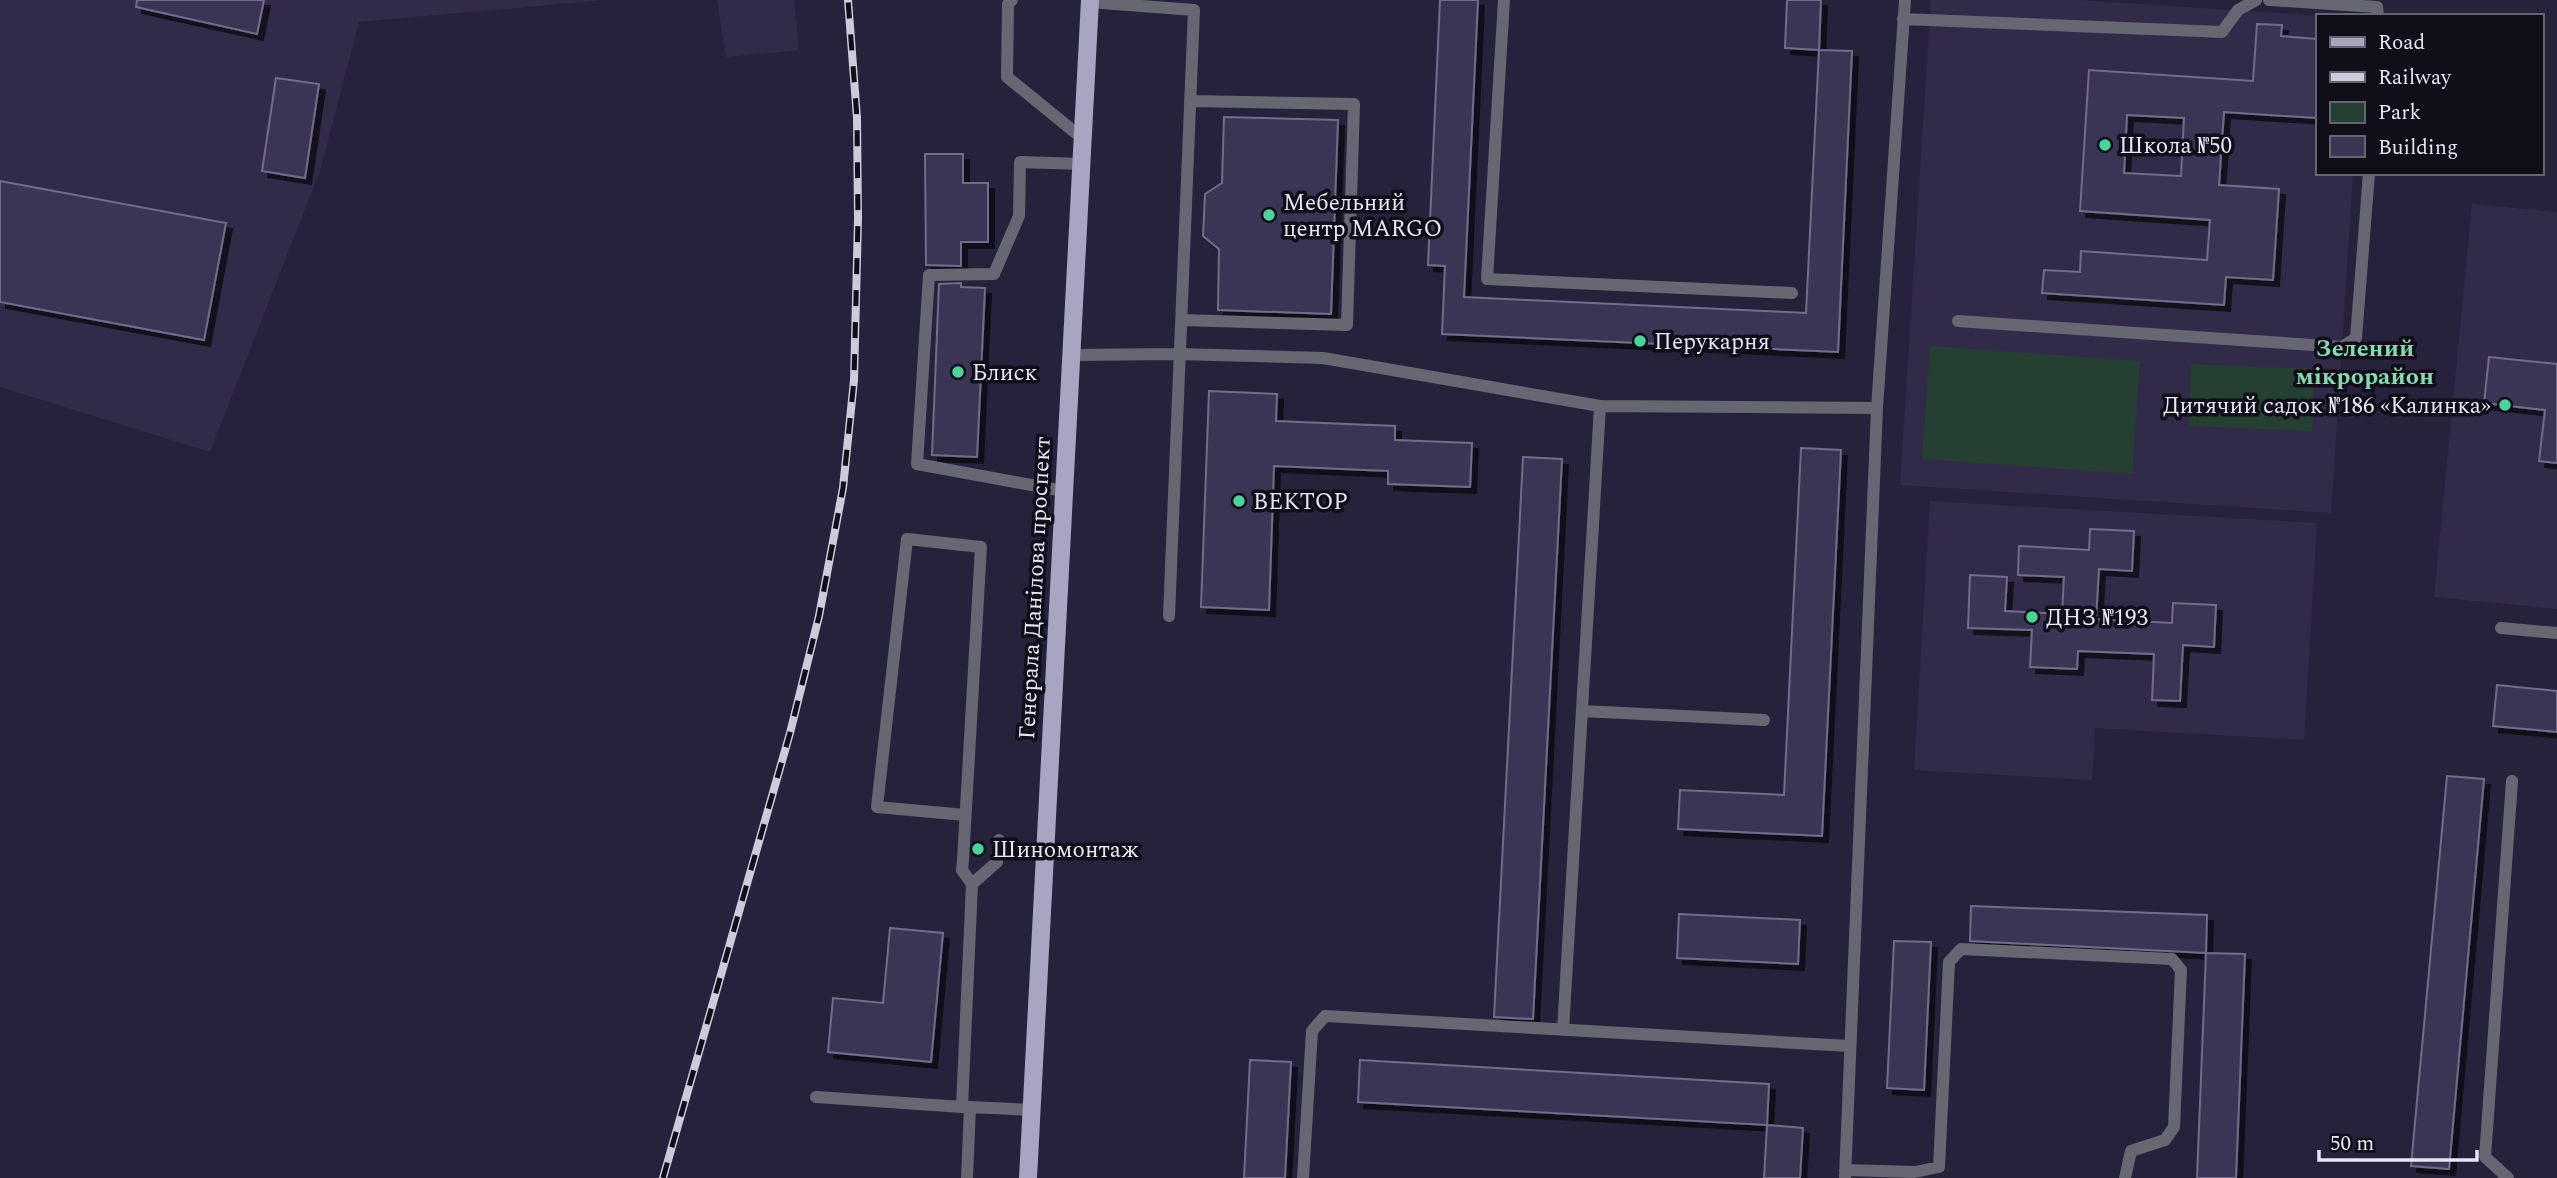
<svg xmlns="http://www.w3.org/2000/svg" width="2557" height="1178" viewBox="0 0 2557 1178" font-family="Spectral,serif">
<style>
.built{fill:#312a49}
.green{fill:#254032}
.building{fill:#3a3455;stroke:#716c89;stroke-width:2;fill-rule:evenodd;filter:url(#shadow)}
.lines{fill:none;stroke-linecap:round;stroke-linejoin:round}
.lane{stroke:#676673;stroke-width:12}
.primary{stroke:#a8a5c0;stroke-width:18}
.rail-casing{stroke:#cdcadc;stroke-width:8}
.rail{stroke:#100e19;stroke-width:5;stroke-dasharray:16;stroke-linecap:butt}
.poi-dot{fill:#4dd39a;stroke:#100e19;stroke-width:2.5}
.labels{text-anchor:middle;stroke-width:7;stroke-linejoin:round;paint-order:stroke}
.poi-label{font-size:23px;fill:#e7e5f6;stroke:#100e19;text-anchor:start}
.street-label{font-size:23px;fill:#e7e5f6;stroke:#100e19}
.neighbourhood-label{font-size:24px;font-weight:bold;fill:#86d9b0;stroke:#100e19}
</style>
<defs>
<filter id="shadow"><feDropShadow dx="6" dy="6" stdDeviation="0" flood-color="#0009"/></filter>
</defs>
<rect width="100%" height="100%" fill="#27223b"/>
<path class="built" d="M0 0H605L359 22 320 171 210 452 0 387Z
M717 0H794L799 50 726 57Z
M1931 0H2079L2323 16H2317V173H2353L2331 513 1900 485Z
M2472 204 2557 212V609L2434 597Z
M1930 501 2317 523 2304 740 2095 728 2092 780 1914 770Z"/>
<path class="green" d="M1930 346 2140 361 2132 474 1922 459Z
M2191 364 2315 369 2312 431 2189 426Z"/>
<path class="building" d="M137 0H264L257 34 136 7Z
M1440 0H1478L1464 297 1806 313 1819 50 1852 51 1838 352 1442 334 1445 266 1428 265Z
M1787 0H1821L1819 50 1785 48Z
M2257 24 2282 25 2281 36 2317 39V118L2224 112 2219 185 2279 189 2273 280 2226 277 2224 305 2042 293 2044 270 2080 272 2081 251 2207 260 2210 220 2080 211 2089 70 2253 81ZM2127 115 2184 118 2181 176 2124 173Z
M276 78 319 84 305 178 262 171Z
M1224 117 1338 120 1331 314 1218 310 1219 249 1203 236 1205 194 1222 183Z
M925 154H963V183H988V242H961V266L926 265Z
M0 181 226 223 204 340 0 302Z
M961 283V287L985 288 977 457 932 455 939 284Z
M2489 357 2557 364V463L2539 461 2545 410 2484 403Z
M1209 391 1277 394 1276 421 1395 426V440L1472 443 1470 487 1388 484V471L1274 466 1269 610 1201 607Z
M1801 448 1841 450 1822 836 1678 829 1680 790 1784 795Z
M1523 457 1562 459 1533 1019 1494 1017Z
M2090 529 2134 531 2132 571 2099 569 2096 619 2172 623 2173 603 2216 605 2214 647 2183 645 2180 701 2152 700 2154 654 2078 651 2077 669 2030 667 2032 630 1968 628 1970 575 2007 577 2005 611 2062 614 2064 577 2018 575 2019 546 2089 550Z
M2497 685 2557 691V732L2493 726Z
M2447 776 2484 779 2449 1169 2411 1166Z
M1971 906 2207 915 2206 953 1970 941Z
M1679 914 1800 920 1798 964 1677 958Z
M890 928 943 933 931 1062 828 1052 833 998 883 1003Z
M1894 941 1931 942 1924 1090 1887 1088Z
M2206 953 2245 954 2236 1178H2197Z
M1250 1060 1291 1062 1285 1178H1244Z
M1360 1060 1769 1084 1767 1125 1358 1102Z
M1767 1125 1803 1128 1800 1178H1764Z"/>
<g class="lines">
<path class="lane" d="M1012 0 1008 4 1007 77 1082 138
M1504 0 1487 279 1792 293
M2269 0 2377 7 2378 16
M1089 2 1194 10 1169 616
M1903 19 2222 32 2238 10 2256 0
M1181 320 1347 325 1354 104 1190 101
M1958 321 2342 347 2356 338 2369 173
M1071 355 1178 354 1323 358 1600 406 1877 408 1905 0
M1064 491 917 464 929 275 994 274 1019 216 1020 162 1081 164
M2501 628 2557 633
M1582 711 1764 720
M965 815 877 807 907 539 981 547 963 860 962 870 972 884 962 1107H970
M972 884 997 862 999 840
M1563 1030 1600 406
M816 1097 962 1107
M1845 1170 1915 1172 1939 1167 1949 962 1961 949 2172 959 2181 970 2174 1127 2165 1140 2131 1151 2125 1178
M967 1178 970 1107 1032 1110
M1303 1178 1312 1031 1325 1016 1850 1046
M1845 1178 1877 408
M2508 1178 2485 1157 2512 781"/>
<path class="primary" d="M1028 1178 1090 0"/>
<defs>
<path id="rail" d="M663 1178 790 733 819 616 843 488 854 380 858 219 857 118 848 0"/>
</defs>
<use href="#rail" class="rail-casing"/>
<use href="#rail" class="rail"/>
</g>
<g class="poi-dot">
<circle cx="2105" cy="145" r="7"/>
<circle cx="1269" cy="215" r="7"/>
<circle cx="1640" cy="341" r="7"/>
<circle cx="958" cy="372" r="7"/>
<circle cx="2505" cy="405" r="7"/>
<circle cx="1239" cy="501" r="7"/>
<circle cx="2032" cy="617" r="7"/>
<circle cx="978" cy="849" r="7"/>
</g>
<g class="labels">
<g class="poi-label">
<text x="2119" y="153">Школа №50</text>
<text x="1283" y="210">Мебельний<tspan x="1283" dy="26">центр MARGO</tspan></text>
<text x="1654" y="349">Перукарня</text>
<text x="972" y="380">Блиск</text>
<text x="2491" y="413" text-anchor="end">Дитячий садок №186 «Калинка»</text>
<text x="1253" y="509">ВЕКТОР</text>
<text x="2046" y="625">ДНЗ №193</text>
<text x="992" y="857">Шиномонтаж</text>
</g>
<g class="street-label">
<text transform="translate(1034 588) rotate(-87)" y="8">Генерала Данілова проспект</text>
</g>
<g class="neighbourhood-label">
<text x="2365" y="356">Зелений<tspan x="2365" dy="28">мікрорайон</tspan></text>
</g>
</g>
<rect x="2316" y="14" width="228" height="161" fill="#100e19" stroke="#666471" stroke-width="2"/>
<rect x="2330" y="37" width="35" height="10" fill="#a8a5c0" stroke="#666471" stroke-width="2"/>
<text x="2378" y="49" font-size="21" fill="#e7e5f6">Road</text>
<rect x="2330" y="72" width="35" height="10" fill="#cdcadc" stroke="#666471" stroke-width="2"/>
<text x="2378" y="84" font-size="21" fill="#e7e5f6">Railway</text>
<rect x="2330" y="102" width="35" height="21" fill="#254032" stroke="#666471" stroke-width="2"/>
<text x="2378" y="119" font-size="21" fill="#e7e5f6">Park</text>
<rect x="2330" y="136" width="35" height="21" fill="#3a3455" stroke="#666471" stroke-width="2"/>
<text x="2378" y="154" font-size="21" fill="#e7e5f6">Building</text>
<path d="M2319 1150v10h158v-10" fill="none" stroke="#e7e5f6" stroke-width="3.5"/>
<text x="2330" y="1150" font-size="21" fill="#e7e5f6" stroke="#100e19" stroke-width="5" paint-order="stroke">50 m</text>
</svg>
